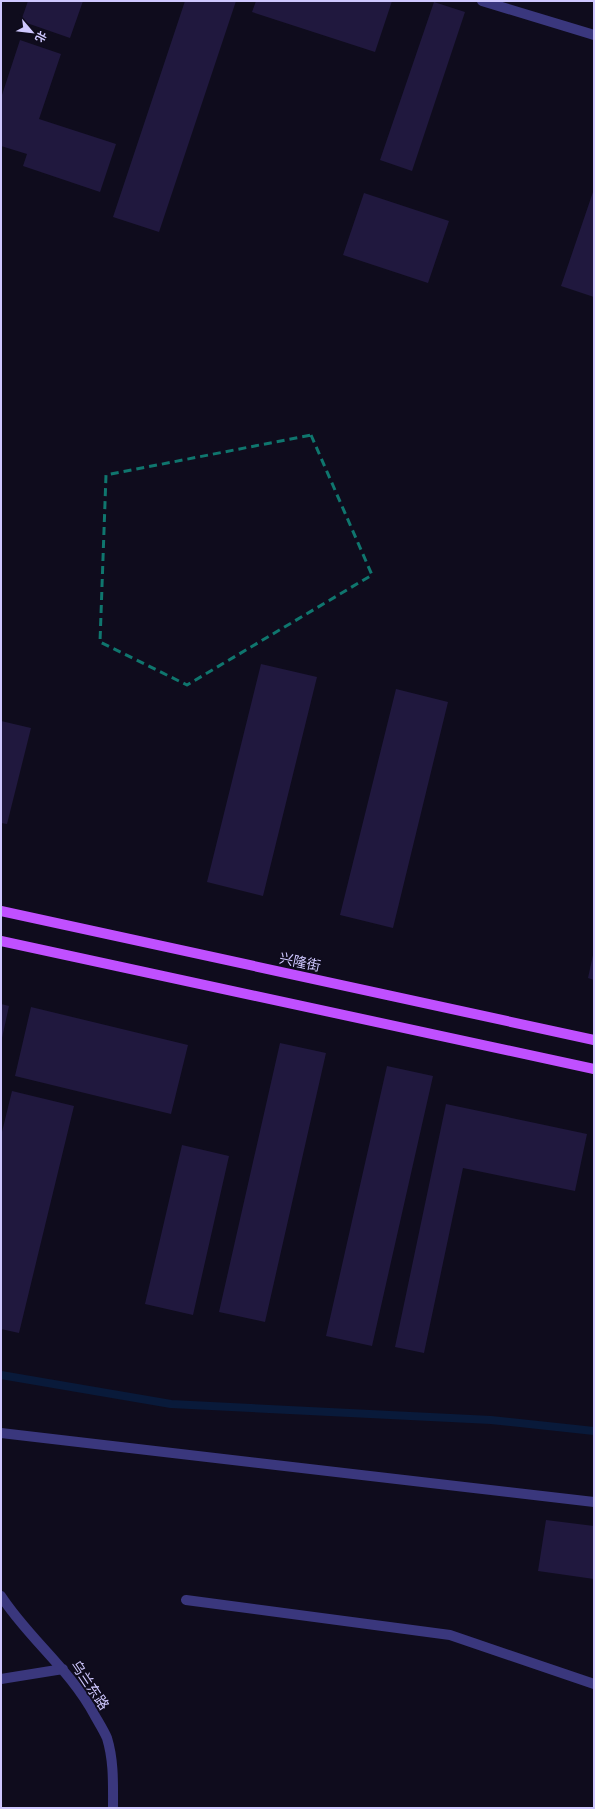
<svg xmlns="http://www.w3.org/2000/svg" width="595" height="1809" viewBox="0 0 595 1809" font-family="Cabin,'Noto Sans SC',sans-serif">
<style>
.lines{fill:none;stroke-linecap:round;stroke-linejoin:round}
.stream{stroke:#091a3a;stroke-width:8}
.building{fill:#20183e}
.minor{stroke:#3a377d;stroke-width:10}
.major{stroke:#c050ff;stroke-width:10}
.marked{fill:none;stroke:#0f766e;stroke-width:3;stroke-dasharray:8 5;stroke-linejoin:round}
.labels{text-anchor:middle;stroke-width:3.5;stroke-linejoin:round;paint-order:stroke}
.street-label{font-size:14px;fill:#cfc8ff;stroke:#0f0c1d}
</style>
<rect width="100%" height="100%" fill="#0f0c1d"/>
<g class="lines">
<path class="stream" d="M1 1375 171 1404 491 1420 594 1431"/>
</g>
<path class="building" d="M28 1H83L70 38 21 21Z
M185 1H236L159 232 113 217Z
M256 1H392L375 52 252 12Z
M434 2 465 12 412 171 380 160Z
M20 40 61 54 39 119 116 144 100 192 23 166 27 154 1 146V98Z
M594 189V297L561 286Z
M364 193 449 221 428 283 343 255Z
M261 664 317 677 263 896 207 882Z
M396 689 448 702 393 928 340 915Z
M1 721 31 728 7 824 1 823Z
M593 955H594V980L588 978Z
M1 1004 9 1006 2 1038H1Z
M31 1007 188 1045 171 1114 15 1076Z
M280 1043 326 1053 265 1322 219 1312Z
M387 1066 433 1076 372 1346 326 1336Z
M12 1091 74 1106 19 1333 1 1329V1136Z
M446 1104 587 1134 575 1191 463 1168 424 1353 395 1347Z
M182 1145 229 1156 193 1315 145 1304Z
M546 1520 594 1526V1579L538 1571Z"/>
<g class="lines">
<path class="minor" d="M482 1 594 35
M1 1433 594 1502
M1 1596C29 1639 70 1669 95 1716 99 1723 104 1731 107 1738 114 1761 113 1784 113 1808
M186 1600 450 1635 594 1684
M1 1679 63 1669"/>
<path class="major" d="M1 911 594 1040
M1 941 594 1069"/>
</g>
<path class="marked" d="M311 435 372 575 187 685 100 642 106 475Z"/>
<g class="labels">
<g class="street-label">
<text transform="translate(300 962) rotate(12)" y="5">兴隆街</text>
<text transform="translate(90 1685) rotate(56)" y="5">乌兰东路</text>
</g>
</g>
<rect width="595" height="1809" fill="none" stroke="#cfc8ff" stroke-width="4"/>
<g transform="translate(32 32) rotate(118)" stroke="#0f0c1d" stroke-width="3" paint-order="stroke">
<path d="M0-3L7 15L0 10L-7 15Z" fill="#cfc8ff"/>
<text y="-6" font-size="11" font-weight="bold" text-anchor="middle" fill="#cfc8ff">北</text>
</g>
</svg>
